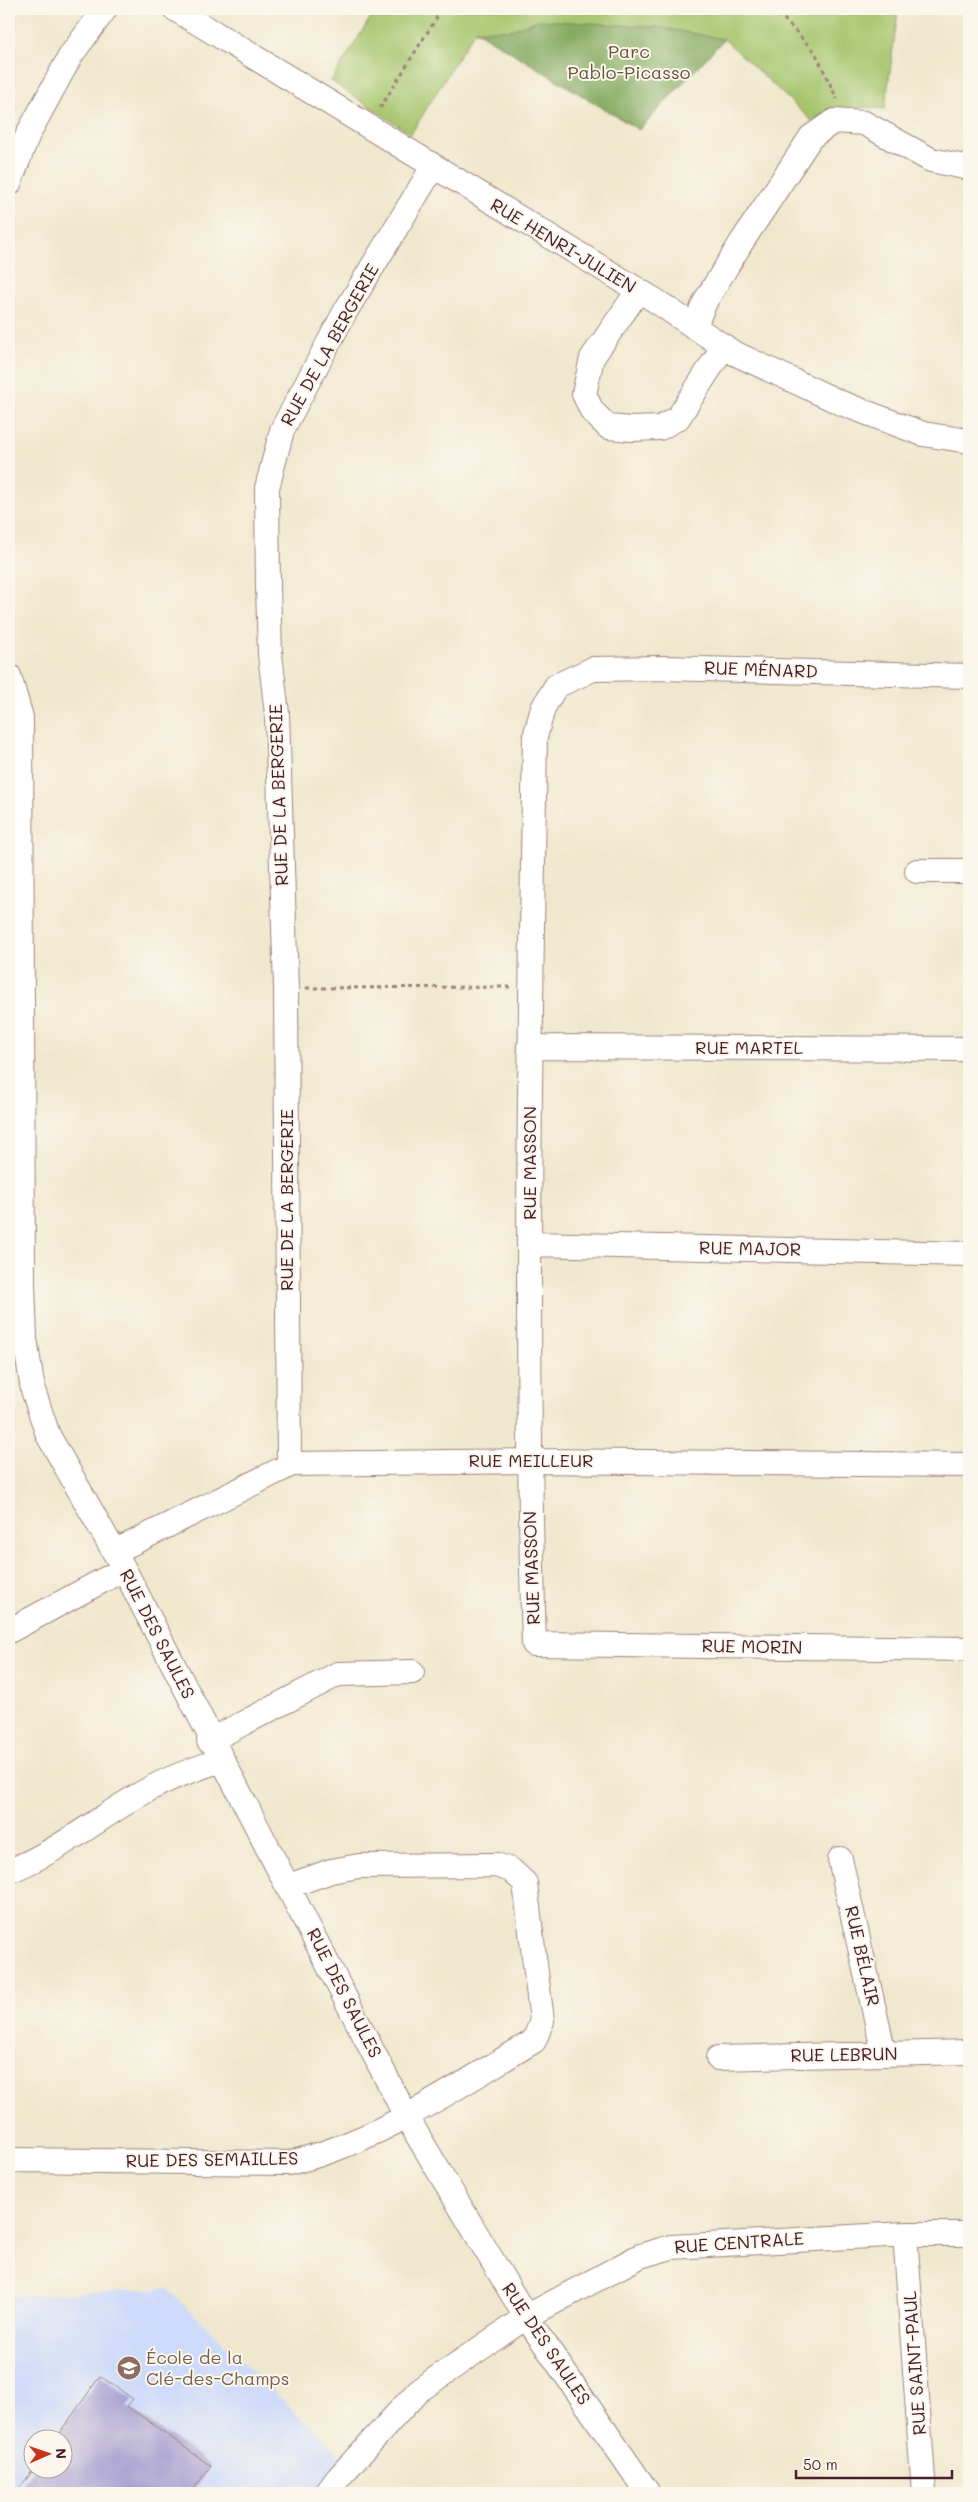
<svg xmlns="http://www.w3.org/2000/svg" width="978" height="2502" viewBox="0 0 978 2502" font-family="Mali,sans-serif">
<style>
.built{fill:#cedafa;fill-rule:evenodd}
.green{fill:#a5c56c;stroke:#78724c}
.forest{fill:#84aa60;stroke:#676446}
.building{fill:#a59ed0}
.lines{fill:none;stroke-linecap:round;stroke-linejoin:round}
.minor-casing{stroke:#9d847c;stroke-width:26}
.path{stroke:#9d847c;stroke-width:3;stroke-dasharray:4 4;stroke-linecap:butt}
.minor{stroke:#fff;stroke-width:24}
.labels{text-anchor:middle;stroke-width:4;stroke-linejoin:round;paint-order:stroke}
.park-label{font-size:18px;fill:#65513e;stroke:#fbf7ec}
.street-label{font-size:18px;fill:#4a1f2b;stroke:#fbf7ec}
.education-label{font-size:18px;fill:#785e54;stroke:#fbf7ec;text-anchor:start}
</style>
<rect width="100%" height="100%" fill="#fbf7ec"/>
<filter id="ink" filterUnits="userSpaceOnUse"><feTurbulence type="fractalNoise" baseFrequency=".02" numOctaves="2"/><feDisplacementMap in="SourceGraphic" scale="10" xChannelSelector="R" yChannelSelector="G"/><feConvolveMatrix kernelMatrix="1 2 1 2 8 2 1 2 1" color-interpolation-filters="sRGB"/></filter>
<filter id="wash" filterUnits="userSpaceOnUse"><feTurbulence type="fractalNoise" baseFrequency=".0096" numOctaves="4" result="noise"/><feDisplacementMap in="SourceGraphic" scale="20" xChannelSelector="R" yChannelSelector="G"/><feGaussianBlur stdDeviation="1.12" result="paint"/><feColorMatrix in="noise" values="0 0 0 0 0 0 0 0 0 0 0 0 0 0 0 0 0 1.4 0 .05"/><feComposite in="paint" operator="in"/></filter>
<g filter="url(#wash)">
<rect width="100%" height="100%" fill="#f0e8ce"/>
<path class="built" d="M873 9H969V12L898 11Z
M166 2288 350 2464 327 2493H9V2297ZM32 2440H62V2470H32Z"/>
<path class="green" d="M376 9H873L898 11 885 109C852 106 842 106 812 121L724 39 639 130 475 30 411 134 331 81Z"/>
<path class="forest" d="M538 20 658 27 724 39 639 130 475 30H510Z"/>
<g id="blocks">
<path class="building" d="M100 2376 133 2399 127 2406 211 2466 191 2493H16L33 2470H62V2440H55Z"/>
</g>
</g>
<g filter="url(#ink)">
<use href="#blocks" fill-opacity="0" stroke="#9d847c" stroke-width="1"/>
<g class="lines">
<defs>
<path id="minor" d="M175 9 656 301 732 352 841 403 923 434 969 441
M9 184 28 134 71 55 105 9
M638 291 592 358 584 394 592 411 608 427 632 429 660 428 678 418 724 346
M694 327 706 300 741 243 811 137 834 121 864 123 931 160 969 168
M9 676 21 717 23 1285 25 1339 33 1390 48 1435 124 1569 406 2116 526 2317 648 2493
M969 676 662 668 593 669 556 686 543 708 535 737C530 1039 525 1342 534 1644L969 1649
M917 871H969
M529 1047 969 1049
M530 1244 969 1254
M289 1465 286 988 277 714 270 654 268 588 267 488 282 430 345 312 433 167
M114 1552 292 1464 529 1461 969 1465
M9 1631 124 1569
M209 1741 338 1674 412 1672
M840 1859 884 2054
M9 1871C58 1852 98 1818 144 1792 168 1778 195 1769 221 1760
M718 2058 969 2052
M9 2160 288 2163C373 2145 459 2085 534 2041L542 2021 525 1883 511 1870 496 1865 359 1866 331 1871 289 1886
M905 2234 924 2493
M327 2493 339 2477 418 2391 526 2317 640 2256 671 2247 905 2234H969"/>
</defs>
<use href="#minor" class="minor-casing"/>
<path class="path" d="M762 9 783 18 815 52 837 99
M380 108 442 9
M306 988 510 987"/>
<use href="#minor" class="minor"/>
</g>
</g>
<defs>
<symbol id="school-disc" viewBox="-11 -11 22 22"><circle r="9.5" fill="#8d6e63" stroke="#fbf7ec"/><path d="M0-5L7-2L0 1L-7-2ZM-4 1L0 2.5L4 1V4Q0 6-4 4Z" fill="#fff"/></symbol>
</defs>
<g fill-rule="evenodd">
<use href="#school-disc" x="115" y="2354" width="28" height="28"/>
</g>
<g class="labels">
<g class="park-label">
<text x="629" y="58">Parc<tspan x="629" dy="21">Pablo-Picasso</tspan></text>
</g>
<g class="street-label">
<text transform="translate(563 246) rotate(31)" y="6">RUE HENRI-JULIEN</text>
<text transform="translate(330 345) rotate(-61)" y="6">RUE DE LA BERGERIE</text>
<text transform="translate(761 670) rotate(2)" y="6">RUE MÉNARD</text>
<text transform="translate(279 795) rotate(-92)" y="6">RUE DE LA BERGERIE</text>
<text x="749" y="1054">RUE MARTEL</text>
<text transform="translate(530 1163) rotate(-90)" y="6">RUE MASSON</text>
<text transform="translate(287 1200) rotate(-90)" y="6">RUE DE LA BERGERIE</text>
<text transform="translate(750 1249) rotate(1)" y="6">RUE MAJOR</text>
<text x="531" y="1467">RUE MEILLEUR</text>
<text transform="translate(532 1568) rotate(-92)" y="6">RUE MASSON</text>
<text transform="translate(157 1634) rotate(63)" y="6">RUE DES SAULES</text>
<text transform="translate(752 1647) rotate(1)" y="6">RUE MORIN</text>
<text transform="translate(862 1956) rotate(77)" y="6">RUE BÉLAIR</text>
<text transform="translate(344 1993) rotate(63)" y="6">RUE DES SAULES</text>
<text transform="translate(844 2055) rotate(-1)" y="6">RUE LEBRUN</text>
<text transform="translate(212 2160) rotate(-1)" y="6">RUE DES SEMAILLES</text>
<text transform="translate(739 2243) rotate(-4)" y="6">RUE CENTRALE</text>
<text transform="translate(546 2344) rotate(56)" y="6">RUE DES SAULES</text>
<text transform="translate(915 2363) rotate(-94)" y="6">RUE SAINT-PAUL</text>
</g>
<g class="education-label">
<text x="146" y="2364">École de la<tspan x="146" dy="21">Clé-des-Champs</tspan></text>
</g>
</g>
<rect width="978" height="2502" fill="none" stroke="#fbf7ec" stroke-width="30"/>
<g transform="translate(48 2454) rotate(88)"><circle r="24" fill="#fbf7ec" stroke="#b4a19f"/>
<path d="M0-4L9 19L0 12L-9 19Z" fill="#c8321e"/>
<text y="-8" font-size="14" font-weight="bold" text-anchor="middle" fill="#4a1f2b">N</text>
</g>
<path d="M796 2470v8h156v-8" fill="none" stroke="#4a1f2b" stroke-width="2.5"/>
<text x="803" y="2470" font-size="15" fill="#4a1f2b" stroke="#fbf7ec" stroke-width="4" paint-order="stroke">50 m</text>
</svg>
